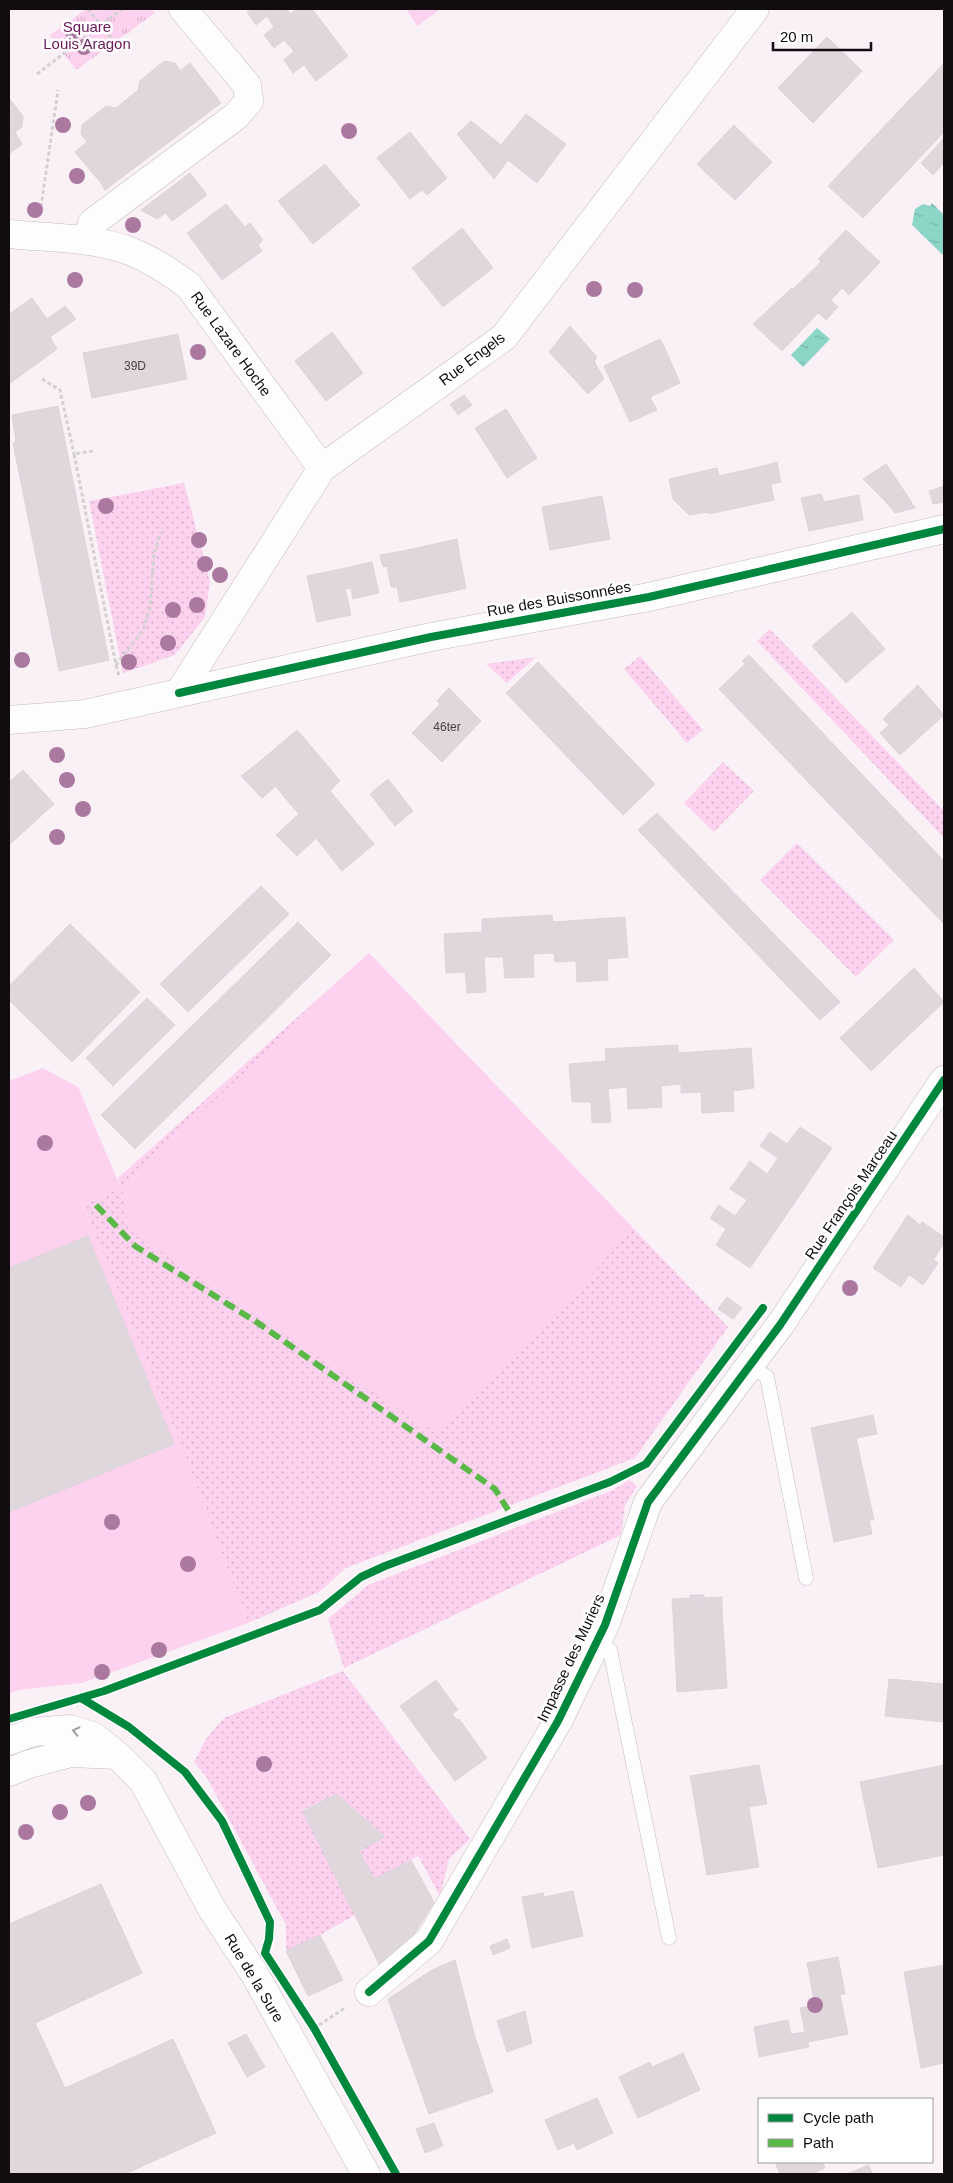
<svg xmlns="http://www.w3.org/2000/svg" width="953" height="2183" viewBox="0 0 953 2183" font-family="Arial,sans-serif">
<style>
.grass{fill:url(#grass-dots)}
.park{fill:url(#park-tufts)}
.garden{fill:#fcd2ef}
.water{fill:url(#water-ripples)}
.building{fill:#dfd7dc;stroke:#ddd5da}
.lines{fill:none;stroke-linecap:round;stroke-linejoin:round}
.service-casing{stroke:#c2bbc0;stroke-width:15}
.minor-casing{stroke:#c2bbc0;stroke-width:29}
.tertiary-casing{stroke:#c2bbc0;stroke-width:29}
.path{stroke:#d3d1d2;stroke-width:3;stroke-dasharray:4 2.5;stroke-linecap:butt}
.service{stroke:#fefdfe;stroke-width:14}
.minor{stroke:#fefdfe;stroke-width:28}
.tertiary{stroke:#fefdfe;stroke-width:28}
.quiet{stroke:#58b947;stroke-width:6;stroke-dasharray:12 6;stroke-linecap:butt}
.cycleway-casing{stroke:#fff;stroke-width:11}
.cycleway{stroke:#00873e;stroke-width:8}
.tree{fill:#ab79a0}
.oneway{stroke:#a09d9f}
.labels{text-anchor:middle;stroke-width:5;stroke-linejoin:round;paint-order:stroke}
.number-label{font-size:12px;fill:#484246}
.park-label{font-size:15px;fill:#6b1759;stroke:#fff}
.street-label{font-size:15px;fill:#120c10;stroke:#fff}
</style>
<defs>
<pattern id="grass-dots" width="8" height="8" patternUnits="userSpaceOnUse" patternTransform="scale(1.25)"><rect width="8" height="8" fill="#fcd2ef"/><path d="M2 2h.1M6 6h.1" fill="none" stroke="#d7b3cc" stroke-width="1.8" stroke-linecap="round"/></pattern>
<pattern id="park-tufts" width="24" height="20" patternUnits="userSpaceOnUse" patternTransform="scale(1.25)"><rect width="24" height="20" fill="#fcd2ef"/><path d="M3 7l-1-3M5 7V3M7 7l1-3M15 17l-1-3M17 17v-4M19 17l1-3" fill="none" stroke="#d7b3cc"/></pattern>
<pattern id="water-ripples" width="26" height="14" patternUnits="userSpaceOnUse" patternTransform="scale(1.25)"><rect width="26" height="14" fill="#8bd6c7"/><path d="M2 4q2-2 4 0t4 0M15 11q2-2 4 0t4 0" fill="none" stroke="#77b6aa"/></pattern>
</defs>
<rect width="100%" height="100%" fill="#faf1f7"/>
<path class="grass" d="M184 483 210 581 205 617 175 655 123 673 89 501Z
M770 629 944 811V838L757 641Z
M640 656 703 730 687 743 624 669Z
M536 657 507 683 486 664Z
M723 762 754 791 714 832 684 803Z
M797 843 894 940 856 977 760 880Z
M369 953 728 1327 635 1458 346 1568 319 1592 248 1623 192 1474 83 1204 121 1188 118 1178Z
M629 1480 637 1486 625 1505 621 1535 344 1668 328 1619 368 1585 613 1490Z
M343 1671 470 1839 449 1859 440 1896 418 1856 374 1879 359 1851 385 1837 337 1794 303 1810 355 1915 320 1935 286 1951V1925L207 1778 194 1762 205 1740 224 1718Z"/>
<path class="park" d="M86 9H151L155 13 76 70 50 35Z"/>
<path class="garden" d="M406 9H441L417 26Z
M369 953 633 1228 541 1331 436 1433 273 1327 129 1230 122 1189Z
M43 1068 78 1087 121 1188 83 1204 192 1474 248 1623 82 1683 18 1690 9 1694V1081Z"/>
<path class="water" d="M932 203 944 215V256L912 225 915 209 923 204 930 206Z
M817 328 830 339 803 367 791 355Z"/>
<path class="building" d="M252 9H287L290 14 297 9H312L348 56 316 81 304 65 293 73 284 60 294 51 284 40 274 48 264 35 274 27 267 16 256 25 247 12Z
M827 37 862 71 813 123 778 88Z
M164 61 175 63 180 71 190 63 215 95 101 183 75 152 87 142 81 134 82 125 106 106 116 108 122 115 133 107 144 98 138 90 140 81Z
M944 63V132L863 218 828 186 911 98 920 107 929 97 920 89Z
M920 89 929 97 920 107 911 98Z
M138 90 144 98 133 107 127 99Z
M215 95 221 103 105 190 101 183Z
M9 98 23 116 22 127 15 132 22 144 9 154Z
M127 99 133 107 122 115 116 108Z
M526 114 566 144 537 183 508 160 494 179 457 134 471 121 501 145Z
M734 125 739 130 702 169 697 164Z
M739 130 772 162 735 200 702 169Z
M410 132 447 178 427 195 422 190 410 199 377 158Z
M944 138V157L943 158 934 149Z
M934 149 944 158V163L933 175 921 163Z
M325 164 345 188 335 196 315 172Z
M315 172 335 196 345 188 360 205 313 244 278 201Z
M190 173 207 195 172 221 166 213 157 219 141 210Z
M226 204 245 227 250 223 263 240 258 245 262 251 222 280 187 233Z
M462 228 493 268 443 307 412 268Z
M846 230 880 262 849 295 842 288 831 300 838 307 826 320 818 313 782 351 753 324 792 288 793 289 821 262 818 259Z
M32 298 47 319 65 306 76 319 50 337 57 349 9 384V314Z
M570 326 597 357 594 361 604 379 588 394 549 352Z
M332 332 363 373 326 401 295 361Z
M178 334 187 379 92 398 83 353Z
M660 339 664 346 623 365 620 358Z
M664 346 680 383 650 397 657 410 630 422 604 366 620 358 623 365Z
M464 395 472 405 458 415 450 404Z
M58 406 109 660 59 671 13 443 16 442 12 415Z
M506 409 537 458 507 478 475 428Z
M777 462 781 482 771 484 767 465Z
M886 464 905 492 884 500 863 479Z
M767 465 774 500 709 514 708 512 689 515 673 499 669 479 717 468 719 476Z
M944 486V502L933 504 929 491Z
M905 492 915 508 895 513 884 500Z
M821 494 824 502 859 495 863 520 809 531 801 498Z
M602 496 610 539 550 550 542 507Z
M457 539 459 552 452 553 459 590 400 602 397 587H391L387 566 406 562 403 551Z
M403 551 406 562 383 567 380 555Z
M459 552 466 588 459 590 452 553Z
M372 562 379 593 353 599 351 588 345 589 341 569Z
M341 569 351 615 317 622 307 576Z
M852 612 885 649 846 683 812 646Z
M749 655 944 861V924L719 689 745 664 742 661Z
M538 662 655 784 623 815 506 693Z
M918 685 944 715 900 755 880 733 889 725 883 719Z
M449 688 481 721 442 762 412 733 440 704 437 701Z
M297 730 327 765 285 798 258 763Z
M258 763 276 786 262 798 241 776Z
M327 765 340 781 330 791 374 844 342 871 316 838 313 841 292 820 299 814 285 798Z
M23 770 54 804 9 845V782Z
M388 779 413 811 395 826 370 794Z
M657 813 840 1002 820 1020 638 830Z
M292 820 313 841 297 856 276 835Z
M261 886 289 914 188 1012 160 984Z
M552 915 553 922 625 917 628 957 607 959 608 980 577 982 576 961 555 962 554 953 533 954 534 977 505 978 503 957H484L486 992 467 993 465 972 446 973 444 934 482 932V919Z
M298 922 331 955 135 1149 101 1115Z
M70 924 140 992 72 1062 9 1000V986Z
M914 968 944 1002 871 1071 840 1038Z
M147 998 175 1025 113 1086 86 1058Z
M678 1045V1053L751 1048 754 1088 733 1091 734 1111 702 1113 701 1092 681 1093V1084L661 1086 662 1107 628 1109 627 1087 608 1089 611 1122 592 1123 591 1102H572L569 1064 606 1061 605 1049Z
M800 1127 832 1148 750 1268 716 1245 726 1229 710 1218 719 1205 735 1216 747 1200 730 1189 750 1161 767 1174 778 1158 760 1146 770 1132 787 1144Z
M908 1215 920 1225 922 1222 944 1237V1243L934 1259 925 1253 911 1276 909 1275 901 1287 873 1268Z
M88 1236 174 1444 9 1512V1268Z
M925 1253 938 1263 923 1285 911 1276Z
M727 1297 742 1308 733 1319 718 1309Z
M873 1415 877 1434 856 1438 874 1520H869L872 1534 834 1542 811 1428Z
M690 1595H704V1610L722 1609 727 1688 677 1692 673 1614 691 1613Z
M722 1597V1609L704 1610V1598Z
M691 1598V1613L673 1614 672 1599Z
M889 1679 944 1684V1722L885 1716Z
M436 1680 458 1710 452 1714 457 1720 459 1719 487 1758 455 1781 400 1706Z
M759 1765 767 1804 748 1807 745 1784 693 1792 690 1776Z
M944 1765V1855L878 1868 860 1782Z
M745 1784 759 1867 707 1875 693 1792Z
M337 1794 385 1837 359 1851 374 1879 411 1860 434 1902 407 1946 380 1966 303 1811Z
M101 1884 142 1973 35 2023 65 2088 173 2039 216 2133 125 2174H9V1924Z
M573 1891 583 1936 532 1948 522 1897 543 1893 544 1897Z
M320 1935 343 1980 308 1996 286 1951Z
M507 1939 510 1948 493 1955 490 1946Z
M838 1957 845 1994 840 1995 848 2034 808 2042 809 2047 759 2057 754 2027 788 2020 791 2034 805 2032 800 2008 815 2005 807 1963Z
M455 1960 475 2037 493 2092 429 2114 388 1999 432 1970Z
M944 1965V2063L921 2068 904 1972Z
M525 2011 532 2043 507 2052 497 2021Z
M246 2034 265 2067 247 2077 228 2043Z
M683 2053 700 2090 638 2118 619 2077 650 2062 652 2067Z
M597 2098 613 2133 577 2150 574 2143 558 2150 545 2120Z
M434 2123 443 2146 425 2153 416 2129Z
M775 2162H822L825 2168 812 2174H780Z
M868 2165 873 2174H847Z"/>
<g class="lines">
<defs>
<path id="service" d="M750 1365 767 1377 806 1578
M595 1645 610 1650 669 1938"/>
<path id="minor" d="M9 234C47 238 88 237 124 249 148 257 169 271 189 286L322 468
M88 241 92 223 236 116 249 101 247 85 183 9
M179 693 322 468 504 337 755 9
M369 1992 429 1941 558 1721 605 1625 648 1502 780 1325 944 1080"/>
<path id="tertiary" d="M9 720 85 714 431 637 649 597 944 529
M9 1741 33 1732 70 1729 93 1736 117 1755 143 1781 212 1909 254 1973 366 2174
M9 1772 29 1764 71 1753 117 1755"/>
</defs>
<use href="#service" class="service-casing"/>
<use href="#minor" class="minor-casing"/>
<use href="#tertiary" class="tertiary-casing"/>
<path class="path" d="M88 9 122 51
M414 10 415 9
M37 74 122 9
M41 207 58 90
M42 379 60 390 74 454
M93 451 74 454 116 665 143 630 150 608 154 553 161 532
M116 665 119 676
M319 2025 345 2008"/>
<use href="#service" class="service"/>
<use href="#minor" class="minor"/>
<use href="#tertiary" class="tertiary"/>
<path class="quiet" d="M96 1205 135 1246 258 1323 495 1489 513 1518"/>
<defs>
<path id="cycleway" d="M179 693 431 637 649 597 944 529
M81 1698 129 1727 185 1772 222 1821 270 1922 269 1939 265 1953 314 2028 396 2174
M9 1719 104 1691 320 1610 361 1577 385 1566 610 1482 646 1464 763 1308
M369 1992 429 1941 558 1721 605 1625 648 1502 780 1325 944 1080"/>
</defs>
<use href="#cycleway" class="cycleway-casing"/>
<use href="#cycleway" class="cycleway"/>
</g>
<g class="tree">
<circle cx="73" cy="32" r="8"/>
<circle cx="84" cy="47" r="8"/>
<circle cx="63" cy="125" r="8"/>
<circle cx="349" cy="131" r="8"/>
<circle cx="77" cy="176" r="8"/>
<circle cx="35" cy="210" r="8"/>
<circle cx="133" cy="225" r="8"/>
<circle cx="75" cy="280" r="8"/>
<circle cx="594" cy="289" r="8"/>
<circle cx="635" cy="290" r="8"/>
<circle cx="198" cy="352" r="8"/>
<circle cx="106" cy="506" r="8"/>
<circle cx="199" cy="540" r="8"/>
<circle cx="205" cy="564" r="8"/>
<circle cx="220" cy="575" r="8"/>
<circle cx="197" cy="605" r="8"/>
<circle cx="173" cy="610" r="8"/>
<circle cx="168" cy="643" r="8"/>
<circle cx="22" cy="660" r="8"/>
<circle cx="129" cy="662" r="8"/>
<circle cx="57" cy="755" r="8"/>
<circle cx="67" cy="780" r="8"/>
<circle cx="83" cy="809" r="8"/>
<circle cx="57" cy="837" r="8"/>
<circle cx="45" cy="1143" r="8"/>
<circle cx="850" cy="1288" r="8"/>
<circle cx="112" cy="1522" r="8"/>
<circle cx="188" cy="1564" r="8"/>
<circle cx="159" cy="1650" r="8"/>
<circle cx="102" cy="1672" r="8"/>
<circle cx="264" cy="1764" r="8"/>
<circle cx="88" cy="1803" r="8"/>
<circle cx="60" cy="1812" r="8"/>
<circle cx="26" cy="1832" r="8"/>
<circle cx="815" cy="2005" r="8"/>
</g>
<defs><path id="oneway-chevron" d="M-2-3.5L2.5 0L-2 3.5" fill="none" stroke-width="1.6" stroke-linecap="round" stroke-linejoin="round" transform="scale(1.25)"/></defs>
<use class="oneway" href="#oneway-chevron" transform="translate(76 1731) rotate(-167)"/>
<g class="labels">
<g class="number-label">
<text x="135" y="370">39D</text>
<text x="447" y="731">46ter</text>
</g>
<g class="park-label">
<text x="87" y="32">Square<tspan x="87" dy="17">Louis Aragon</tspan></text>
</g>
<g class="street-label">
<text transform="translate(231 344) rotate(54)" y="5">Rue Lazare Hoche</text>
<text transform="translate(472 359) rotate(-37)" y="5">Rue Engels</text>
<text transform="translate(559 599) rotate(-10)" y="5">Rue des Buissonnées</text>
<text transform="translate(851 1195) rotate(-56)" y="5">Rue François Marceau</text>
<text transform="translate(571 1658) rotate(-65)" y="5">Impasse des Muriers</text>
<text transform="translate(254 1978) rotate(59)" y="5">Rue de la Sure</text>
</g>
</g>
<rect width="953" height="2183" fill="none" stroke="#120c10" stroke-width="20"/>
<rect x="758" y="2098" width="175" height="65" fill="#ffffff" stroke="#a09e9f"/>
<rect x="768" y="2114" width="25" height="8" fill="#00873e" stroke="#a09e9f"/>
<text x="803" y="2123" font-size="15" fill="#120c10">Cycle path</text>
<rect x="768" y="2139" width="25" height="8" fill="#58b947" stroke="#a09e9f"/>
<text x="803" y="2148" font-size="15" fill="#120c10">Path</text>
<path d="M773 42v8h98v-8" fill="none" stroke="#120c10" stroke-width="2.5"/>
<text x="780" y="42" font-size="15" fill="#120c10" stroke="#ffffff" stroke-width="4" paint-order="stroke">20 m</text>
</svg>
